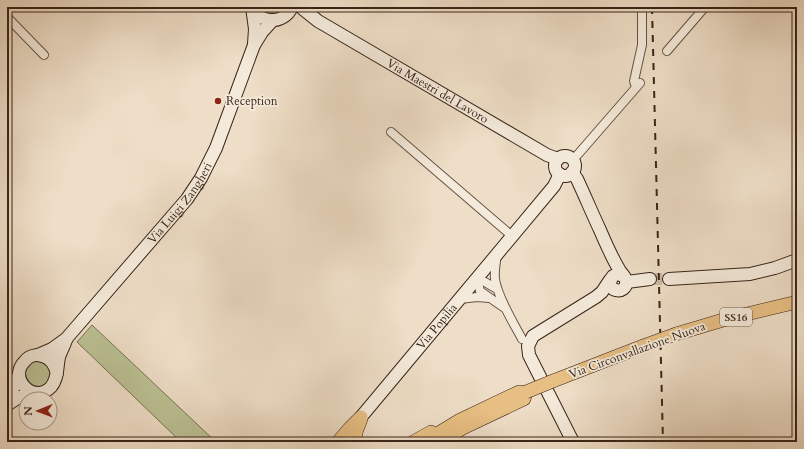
<svg xmlns="http://www.w3.org/2000/svg" width="804" height="449" viewBox="0 0 804 449" font-family="Cardo,serif">
<style>
.green{fill:#bbc194;stroke:#7a7256}
.lines{fill:none;stroke-linecap:round;stroke-linejoin:round}
.secondary-tunnel{stroke:#cab9a4;stroke-width:12;stroke-dasharray:12 6;stroke-linecap:butt}
.street-casing{stroke:#665244;stroke-width:10}
.secondary-casing{stroke:#382418;stroke-width:14}
.primary-casing{stroke:#382418;stroke-width:14}
.street{stroke:#f4eadb;stroke-width:8}
.secondary{stroke:#f4eadb;stroke-width:12}
.primary{stroke:#e7bf84;stroke-width:13}
.rail{stroke:#382418;stroke-width:2;stroke-dasharray:7 7;stroke-linecap:butt}
.primary-bridge-casing{stroke:#382418;stroke-width:14;stroke-linecap:butt}
.primary-bridge{stroke:#e7bf84;stroke-width:13}
.poi-dot{fill:#8f2418;stroke:#f4eadb;stroke-width:1.5}
.labels{text-anchor:middle;stroke-width:3.5;stroke-linejoin:round;paint-order:stroke}
.shield{fill:#f4eadb;stroke:#705f52;stroke-width:1}
.shield-label{font-size:11px;font-weight:bold;fill:#382418}
.street-label{font-size:12px;fill:#382418;stroke:#f4eadb}
.poi-label{font-size:12px;fill:#382418;stroke:#f4eadb;text-anchor:start}
</style>
<rect width="100%" height="100%" fill="#eedec7"/>
<filter id="stains"><feTurbulence type="fractalNoise" baseFrequency=".005" numOctaves="4"/><feColorMatrix values="0 0 0 0 .2 0 0 0 0 .09 0 0 0 0 .02 0 0 0 .5 -.17"/></filter>
<radialGradient id="worn" r=".72"><stop offset=".6" stop-color="#630" stop-opacity="0"/><stop offset="1" stop-color="#630" stop-opacity=".3"/></radialGradient>
<path class="green" d="M258 7H285C276 17 267 17 258 7Z
M92 325 216 442H181L77 342Z
M41 360 48 365 52 373 46 385C43 386 40 388 37 388 24 387 20 369 31 362 34 361 38 361 41 360Z"/>
<g class="lines">
<path class="secondary-tunnel" d="M650 279H669"/>
<defs>
<path id="street" d="M7 17 44 55
M667 51 705 7
M636 87 634 81 642 45V7
M391 132 512 236
M573 160 640 83
M497 254C496 262 494 271 495 279 497 296 514 324 522 339
M477 279 480 291 506 309
M477 279 485 282 497 289
M460 299 477 297 489 298"/>
<g id="secondary">
<path d="M252 7C261 24 283 25 292 7"/>
<path d="M252 7 255 29 254 44"/>
<path id="s1" d="M302 7 303 9 318 21 547 155 558 159"/>
<circle cx="565" cy="166" r="10"/>
<path d="M572 172 577 179C585 196 592 213 600 230 606 244 612 258 620 271 622 274 626 277 626 281 628 296 602 292 613 276L618 274 623 276"/>
<path d="M669 279 750 274 775 268 797 260"/>
<path d="M627 282 650 279"/>
<path id="s2" d="M38 355 52 349 66 339 187 199 201 178 216 148 254 45 262 32 273 20"/>
<path d="M57 374C55 365 51 358 42 356 36 354 29 356 25 361 7 378 34 405 51 387 58 379 57 367 59 357 61 351 64 346 66 340"/>
<path d="M7 401 12 391 19 374"/>
<path d="M7 405 19 397 38 393"/>
<path id="s3" d="M361 417 554 186 560 174"/>
<path d="M573 442 529 355 528 346 533 336 596 297 602 292 610 280"/>
</g>
<path id="primary" d="M676 334 730 318 797 302
M553 381 643 346
M338 442 349 429 361 417
M356 442V432L361 419
M413 442 431 432
M424 442 460 420 519 392H526L524 399 463 428 440 442"/>
</defs>
<use href="#street" class="street-casing"/>
<use href="#secondary" class="secondary-casing"/>
<use href="#primary" class="primary-casing"/>
<use href="#street" class="street"/>
<use href="#secondary" class="secondary"/>
<use href="#primary" class="primary"/>
<path class="rail" d="M652 7 663 442"/>
<defs>
<path id="primary-bridge" d="M643 346 676 334
M526 392 553 381"/>
</defs>
<use href="#primary-bridge" class="primary-bridge-casing"/>
<use href="#primary-bridge" class="primary-bridge"/>
</g>
<circle class="poi-dot" cx="218" cy="101" r="4"/>
<g class="labels">
<rect class="shield" x="720" y="308" width="32" height="18" rx="3"/>
<g class="shield-label">
<text x="736" y="321">SS16</text>
</g>
<g class="street-label">
<text dy="4" stroke="none"><textPath href="#s1" startOffset="160">Via Maestri del Lavoro</textPath></text>
<text dy="4" stroke="none"><textPath href="#s2" startOffset="210">Via Luigi Zangheri</textPath></text>
<text dy="4" stroke="none"><textPath href="#s3" startOffset="118">Via Popilia</textPath></text>
<text transform="translate(637 350) rotate(-20)" y="4">Via Circonvallazione Nuova</text>
</g>
<g class="poi-label">
<text x="226" y="105">Reception</text>
</g>
</g>
<rect width="804" height="449" fill="none" stroke="#eedec7" stroke-width="24"/>
<rect x="8" y="8" width="788" height="433" fill="none" stroke="#382418" stroke-width="2"/>
<rect x="12" y="12" width="780" height="425" fill="none" stroke="#382418"/>
<g transform="translate(38 411) rotate(269)"><circle r="19" fill="#f4eadb" stroke="#a99b8d"/>
<path d="M0-3L7 15L0 10L-7 15Z" fill="#8f2418"/>
<text y="-6" font-size="11" font-weight="bold" text-anchor="middle" fill="#382418">N</text>
</g>
<rect width="100%" height="100%" filter="url(#stains)"/>
<rect width="100%" height="100%" fill="url(#worn)"/>
</svg>
